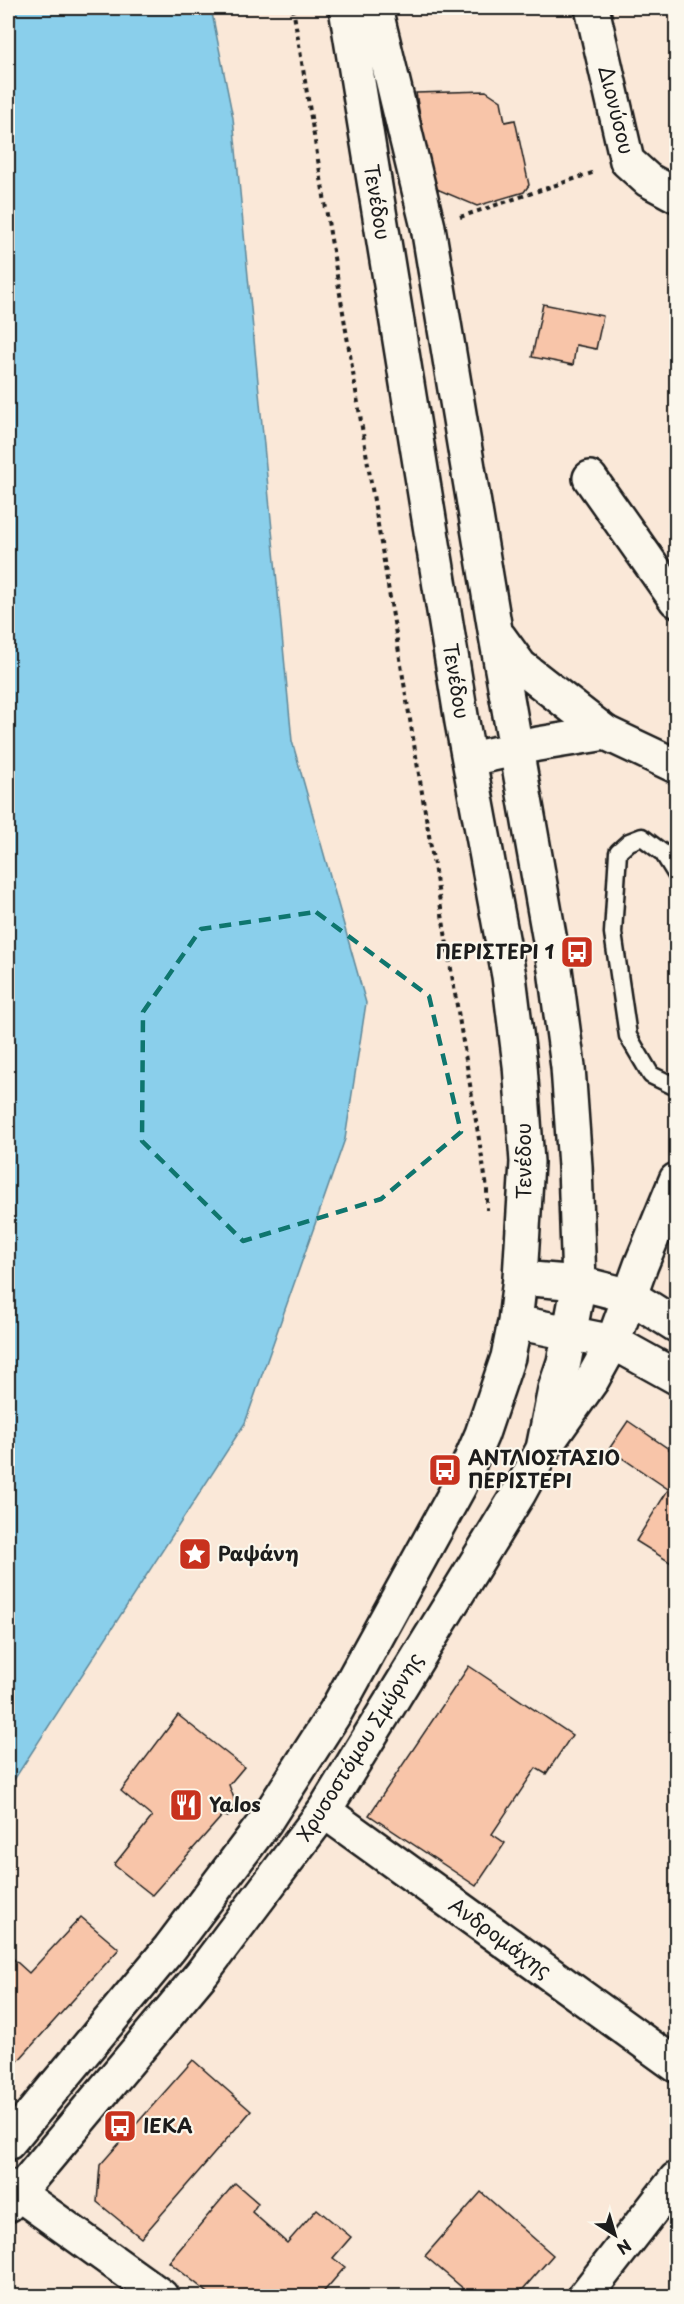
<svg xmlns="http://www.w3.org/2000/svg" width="684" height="2304" viewBox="0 0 684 2304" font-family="'Playpen Sans',sans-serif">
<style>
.water{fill:#8acfeb;stroke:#5e8798;stroke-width:1.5}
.building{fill:#f8c5a9;stroke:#1c1c1c;stroke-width:1.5}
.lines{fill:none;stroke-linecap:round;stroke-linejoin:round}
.service-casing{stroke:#1c1c1c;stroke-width:21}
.minor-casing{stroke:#1c1c1c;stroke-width:38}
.tertiary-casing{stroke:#1c1c1c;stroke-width:38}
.secondary-casing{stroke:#1c1c1c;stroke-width:38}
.path{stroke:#1c1c1c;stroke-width:4;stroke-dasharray:4.5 4.5;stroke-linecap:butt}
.service{stroke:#fbf7ec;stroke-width:16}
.minor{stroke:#fbf7ec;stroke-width:33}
.tertiary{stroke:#fbf7ec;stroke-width:33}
.secondary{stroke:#fbf7ec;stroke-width:33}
.marked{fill:none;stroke:#0f766e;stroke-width:4.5;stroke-dasharray:12 8;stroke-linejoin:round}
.labels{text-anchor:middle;stroke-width:4.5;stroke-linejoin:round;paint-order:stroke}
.street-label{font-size:20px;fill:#1c1c1c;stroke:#fbf7ec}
.poi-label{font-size:20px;font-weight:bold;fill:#1c1c1c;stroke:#fbf7ec;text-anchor:start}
</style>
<rect width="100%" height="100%" fill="#fae8d8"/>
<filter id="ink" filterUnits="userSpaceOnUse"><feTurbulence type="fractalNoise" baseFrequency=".0167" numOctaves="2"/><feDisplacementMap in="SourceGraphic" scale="12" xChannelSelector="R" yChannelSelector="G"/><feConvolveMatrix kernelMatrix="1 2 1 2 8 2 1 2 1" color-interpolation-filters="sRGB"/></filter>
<g filter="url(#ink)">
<path class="water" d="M8 8H211L233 118 292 741 366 1003 345 1139 245 1423 8 1789Z"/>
<path class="building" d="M486 91 501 101 505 122 515 120 529 185 524 192 477 206 432 187 416 93Z
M543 304 603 316 596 349 576 345 573 365 532 357Z
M628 1421 676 1454V1477L668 1489 609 1449Z
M676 1477V1566L636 1541Z
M469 1666 572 1735 546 1774 536 1768 492 1834 505 1843 476 1886 369 1815Z
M178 1715 244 1767 229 1785 235 1801 232 1812 228 1817 223 1815 152 1895 114 1865 152 1817 121 1791Z
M81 1917 119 1949 8 2072V1954L29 1973Z
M193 2060 251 2111 141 2238 97 2202 100 2165Z
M235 2183 258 2203 252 2212 287 2243 317 2209 351 2237 333 2258 345 2267 320 2296H212L169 2262Z
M481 2192 553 2255 517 2296H472L425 2256Z"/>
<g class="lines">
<defs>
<path id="service" d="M676 874 663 853 642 837 629 842 618 852 613 933 628 1036 651 1075 676 1087"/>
<path id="minor" d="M592 8 627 161 648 180 676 195
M590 478 676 600
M324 1811 676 2065
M8 2186 161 2296"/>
<path id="tertiary" d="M470 759 538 744 606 733 676 766
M630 1296 676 1325
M613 1342 676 1377
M543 1449 592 1380 613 1342 641 1265 676 1180
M585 2296 676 2179"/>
<path id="secondary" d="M499 637 520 666 606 733
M520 1278 579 1283 630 1296
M515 1322 613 1342
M8 2143 170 1948 265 1822 336 1711 460 1485 482 1434 508 1357 515 1322 520 1278 527 1162 520 1065 509 976 462 722 346 8
M8 2205 202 1973 324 1811 519 1493 543 1449 555 1389 564 1362 579 1283 575 1166 568 1067 555 969 495 630 428 227 375 8"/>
</defs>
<use href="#service" class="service-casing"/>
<use href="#minor" class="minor-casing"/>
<use href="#tertiary" class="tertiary-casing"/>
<use href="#secondary" class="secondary-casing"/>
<path class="path" d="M293 8 487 1188V1210
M460 217 595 172"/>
<use href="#service" class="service"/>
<use href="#minor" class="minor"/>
<use href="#tertiary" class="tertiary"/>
<use href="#secondary" class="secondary"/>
</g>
</g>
<path class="marked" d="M316 912 429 996 461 1132 381 1199 243 1241 142 1141 143 1012 201 929Z"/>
<defs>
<symbol id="bus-square" viewBox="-11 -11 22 22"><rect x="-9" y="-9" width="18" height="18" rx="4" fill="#c8321e" stroke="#fbf7ec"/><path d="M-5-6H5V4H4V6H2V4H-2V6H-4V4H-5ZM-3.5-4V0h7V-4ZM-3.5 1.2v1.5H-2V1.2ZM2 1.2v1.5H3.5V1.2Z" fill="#fff"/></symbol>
<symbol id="sight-square" viewBox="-11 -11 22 22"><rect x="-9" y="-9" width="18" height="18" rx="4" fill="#c8321e" stroke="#fbf7ec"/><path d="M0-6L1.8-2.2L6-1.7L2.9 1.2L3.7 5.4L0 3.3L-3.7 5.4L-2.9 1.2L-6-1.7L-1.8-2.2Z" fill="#fff"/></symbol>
<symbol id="restaurant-square" viewBox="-11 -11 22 22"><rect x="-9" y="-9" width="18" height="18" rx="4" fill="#c8321e" stroke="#fbf7ec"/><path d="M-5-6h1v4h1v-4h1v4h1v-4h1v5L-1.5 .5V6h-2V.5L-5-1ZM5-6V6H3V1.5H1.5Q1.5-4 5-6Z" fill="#fff"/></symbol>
</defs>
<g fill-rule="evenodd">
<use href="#bus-square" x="558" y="933" width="38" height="38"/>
<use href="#bus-square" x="426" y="1451" width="38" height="38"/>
<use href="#sight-square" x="176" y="1535" width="38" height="38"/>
<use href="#restaurant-square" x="167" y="1786" width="38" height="38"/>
<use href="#bus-square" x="101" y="2107" width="38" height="38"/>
</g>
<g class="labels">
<g class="street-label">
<text transform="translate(616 110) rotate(76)" y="7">Διονύσου</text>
<text transform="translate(377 202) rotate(81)" y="7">Τενέδου</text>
<text transform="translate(456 681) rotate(81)" y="7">Τενέδου</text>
<text transform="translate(524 1161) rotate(-90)" y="7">Τενέδου</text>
<text transform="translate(360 1747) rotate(-58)" y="7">Χρυσοστόμου Σμύρνης</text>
<text transform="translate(500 1938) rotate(36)" y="7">Ανδρομάχης</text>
</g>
<g class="poi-label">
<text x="554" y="959" text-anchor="end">ΠΕΡΙΣΤΕΡΙ 1</text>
<text x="468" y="1465">ΑΝΤΛΙΟΣΤΑΣΙΟ<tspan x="468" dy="23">ΠΕΡΙΣΤΕΡΙ</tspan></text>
<text x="218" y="1561">Ραψάνη</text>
<text x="209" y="1812">Yalos</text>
<text x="143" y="2133">ΙΕΚΑ</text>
</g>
</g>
<rect width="684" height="2304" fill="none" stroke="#fbf7ec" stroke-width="30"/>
<rect x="15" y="15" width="654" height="2274" fill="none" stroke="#1c1c1c" stroke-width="2" filter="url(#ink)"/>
<g transform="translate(615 2235) rotate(143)" stroke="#fbf7ec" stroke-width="4.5" paint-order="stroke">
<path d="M0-4.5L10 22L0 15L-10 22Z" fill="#1c1c1c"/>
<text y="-9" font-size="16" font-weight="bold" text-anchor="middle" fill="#1c1c1c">N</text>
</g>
</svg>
